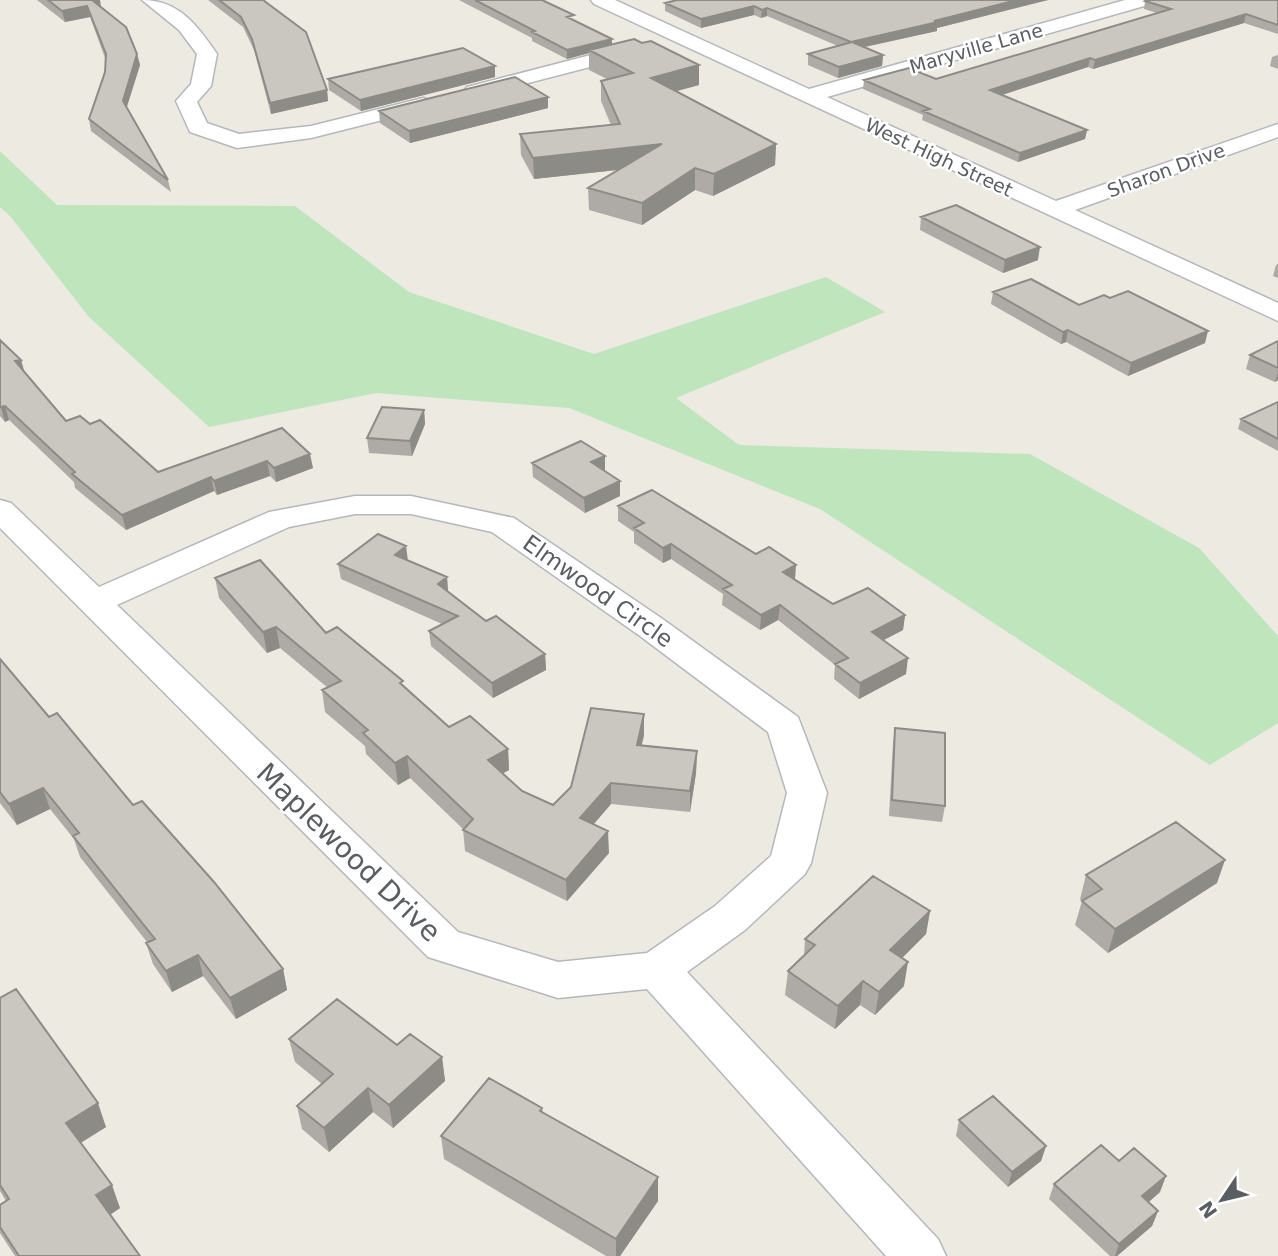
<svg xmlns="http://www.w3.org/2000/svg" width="1278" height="1256" viewBox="0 0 1278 1256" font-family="'DejaVu Sans',sans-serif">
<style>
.green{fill:#bfe5bd}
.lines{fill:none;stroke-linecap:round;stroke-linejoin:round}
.street-casing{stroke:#b4b8bc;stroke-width:3}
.street{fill:#fff;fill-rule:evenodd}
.wall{fill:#aeaaa5}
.shaded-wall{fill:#8d8b86}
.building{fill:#cac6c0;stroke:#8d8b86;stroke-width:2}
.labels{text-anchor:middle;stroke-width:5;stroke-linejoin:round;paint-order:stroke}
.far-street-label{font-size:19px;fill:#5a5e62;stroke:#fff}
.street-label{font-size:23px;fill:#5a5e62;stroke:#fff}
.near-street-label{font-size:28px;fill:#5a5e62;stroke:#fff}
</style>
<rect width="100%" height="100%" fill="#edeae1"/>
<path class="green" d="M0 151 57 205 295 206 409 292 594 354 826 277 885 312 676 398 739 445 1030 454 1199 548 1278 636V723L1210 765 820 509 569 408 376 393 209 427 89 317 10 216 0 207Z"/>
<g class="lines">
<defs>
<path id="street" d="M142 0C179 0 197 25 217 54L211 86 197 102 207 123 239 134 311 126 423 98 430 100 433 104 430 108 311 138 237 148 190 132 176 101 191 84 197 54 179 30Z
M591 0H615L809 89 1125 0H1154L1151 4 827 97 1056 201 1278 124V137L1075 210 1278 303V321L594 4Z
M633 44 643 50 640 54 474 97 467 95 464 91 467 87Z
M355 496H411L514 518 664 620 798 717 827 793 811 863 805 874 745 930 687 972 938 1239 946 1256H886L647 989 558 998 428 957 0 528V500L11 503 99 587 269 512ZM355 514H411L492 532 640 636 768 732 787 793 771 856 715 906 647 953 558 962 458 932 117 605 289 527Z"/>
</defs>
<use href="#street" class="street-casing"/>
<use href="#street" class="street"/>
</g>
<path class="wall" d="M37 0H100V6L137 54 140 65 127 107 168 180 171 192 91 131 89 119 105 72V58L90 17 65 22Z
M208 0H263L327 90 328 101 271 114 254 50 243 27Z
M459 0H542L612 45 699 65V85L676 91 776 144 775 165 713 196 695 190 642 225 589 210 588 188 618 170 534 179 521 155 520 134 611 125 601 101V81L607 79 589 70V53L567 59 532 41V38Z
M1048 0 937 28V31L865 47 883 55 882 66 838 78 808 65V54L838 46 767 16 761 18 754 15 701 28 665 11V3Z
M1278 0V34L1244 23 1093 69 1088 67 1002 95 1087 130 1085 139 1018 162 922 120 923 115 863 89 864 80 936 79 1157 13 1144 9 1145 1Z
M1278 55V69L1270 66 1272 57Z
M495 77 361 111 329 90 328 79Z
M548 97V108L410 143 380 123 379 111Z
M921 217 1038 260 1003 273 920 230Z
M1278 264V278L1273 276 1276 265Z
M993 292 1079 305 1205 343 1128 376 1066 342 1061 344 991 304Z
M0 340 21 360 24 372 66 421 90 424 158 472 282 428 313 468 276 482 270 476 217 495 214 491 126 530 75 488 74 482 9 420 5 422 0 416Z
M1278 341V380L1275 382 1246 369 1250 355Z
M1278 402V451L1238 429 1241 419Z
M424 410 425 424 412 456 369 453 367 438Z
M532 463 605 471 620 481V496L585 513 533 477Z
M618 506 795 579 833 604 905 615 903 630 884 640 906 674 859 699 834 679 835 665 778 620 760 630 722 605 723 594 671 559 663 563 634 543V532L618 521Z
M408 560 447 577 448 591 486 621 545 654 546 670 493 698 431 646 429 631 442 624 341 579 338 564Z
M215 578 326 633 404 687 449 727 508 749 509 770 503 773 522 791 553 805 644 735 641 746 697 751 696 773 690 812 611 804 593 825 609 853 567 901 465 851 463 829 410 778 398 785 366 754 365 746 325 712 322 690 328 688 280 648 267 653 219 598Z
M0 659 49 717 133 805 283 969 287 990 236 1019 203 976 172 992 153 964 146 943 147 942 80 857 74 839 50 809 17 825 0 803Z
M895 728 945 806 942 822 889 816 893 743Z
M1086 875 1217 883 1108 953 1075 925 1082 901 1080 899Z
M930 911 926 934 902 958 904 986 875 1015 860 1005 835 1029 785 995 788 971 804 956 805 939Z
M0 998 106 1127 81 1143 120 1208 110 1215 140 1256H15L0 1233V1205L6 1201 0 1191Z
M289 1039 397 1045 442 1057 445 1081 393 1128 373 1112 329 1152 302 1129 297 1106 322 1084 295 1062Z
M542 1108 543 1112 658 1201 620 1256H606L444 1159 441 1136Z
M959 1120 1046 1146 1041 1161 1008 1187 956 1136Z
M1119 1161 1160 1192 1149 1202 1158 1211 1152 1226 1117 1256H1110L1049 1199 1054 1184Z"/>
<path class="shaded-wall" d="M90 0H100L101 6 92 8Z
M1017 0H1048L937 28V31L850 50 851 42Z
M87 6 90 17 65 22 62 11Z
M754 6V15L701 28V19Z
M767 8V16L761 18 762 10Z
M1246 14 1244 23 1093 69 1095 60Z
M612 39V47L589 50V53L567 59V50Z
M137 54 140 65 125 112 123 101Z
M883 55 882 66 838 78 839 67Z
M1090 58 1088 67 989 99 990 90Z
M699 65V85L651 98V78Z
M495 66V77L361 111 360 100Z
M327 90 328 101 271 114 270 103Z
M548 97V108L410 143 409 131Z
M1087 130 1085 139 1018 162 1020 153Z
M662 144V165L534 179 533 158Z
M776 144 775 165 713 196 714 174Z
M695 168V190L642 225V203Z
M1040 247 1038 260 1003 273 1005 260Z
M1068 330 1066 342 1061 344 1063 332Z
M1208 331 1205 343 1128 376 1131 363Z
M21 360 25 374 15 361Z
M1278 371V380L1275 382Z
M5 406 9 420 5 422 1 407Z
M424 410 425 424 412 456 410 441Z
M310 454 313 468 276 482 274 468Z
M605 456V471L592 477 591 462Z
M267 461 270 476 217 495 214 481Z
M211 477 214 491 126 530 122 515Z
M620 481V496L585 513 584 498Z
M671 544V559L663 563V548Z
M406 546 408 561 395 555Z
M796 565 795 580 783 572Z
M447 577 448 592 438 584Z
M780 605 778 620 760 630 761 615Z
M905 615 903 630 870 647 872 632Z
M276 627 280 648 267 653 263 632Z
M545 654 546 670 493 698 492 683Z
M908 658 906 674 859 699 860 683Z
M644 714V735L637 767V745Z
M508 749 509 770 489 781 488 760Z
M697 751 696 773 690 812V791Z
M407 756 410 778 398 785 395 763Z
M611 783V804L580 840V818Z
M43 788 50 809 17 825 9 804Z
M608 831 609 853 567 901 566 880Z
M1225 860 1217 883 1108 953 1115 929Z
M930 911 926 934 886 974 890 950Z
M198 955 203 976 172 992 166 971Z
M908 962 904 986 875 1015 879 992Z
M283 969 287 990 236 1019 230 998Z
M863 981 860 1005 835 1029 838 1006Z
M442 1057 445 1081 393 1128 389 1105Z
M368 1088 373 1112 329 1152 324 1128Z
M98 1103 106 1127 75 1146 66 1123Z
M1046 1146 1041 1161 1008 1187 1012 1172Z
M1166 1176 1160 1192 1137 1212 1142 1196Z
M658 1177V1201L620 1256H616V1239Z
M112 1185 120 1208 105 1218 96 1195Z
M1158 1211 1152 1226 1117 1256H1115L1119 1244Z"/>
<path class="building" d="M48 0H92L126 27 137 54 123 101 168 180 89 119 105 72 106 54 87 6 62 11Z
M219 0H263L306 32 327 90 270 103 252 39 241 17Z
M475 0H542L574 15 567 17 612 39 567 50 532 32 535 31Z
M677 0H1017L934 21 938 22 851 42 767 8 762 10 754 6 701 19 665 3Z
M1147 0H1278V25L1246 14 1095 60 1090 58 990 90 1087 130 1020 153 923 111 930 109 864 80 909 68 936 79 1171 9 1145 1Z
M634 39 642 43 651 41 699 65 651 78 776 144 714 174 695 168 642 203 588 188 662 144 533 158 520 134 620 124 601 81 633 73 589 50Z
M852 42 883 55 839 67 808 54Z
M463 48 495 66 360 100 328 79Z
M515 77 548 97 409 131 379 111Z
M956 205 1040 247 1005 260 921 217Z
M1031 279 1079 305 1104 295 1110 298 1128 291 1208 331 1131 363 1068 330 1063 332 993 292Z
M0 340 21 360 15 361 66 421 80 416 90 424 100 420 158 472 282 428 310 454 274 468 267 461 214 481 211 477 122 515 72 474 75 472 5 406 0 407Z
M1278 341V368L1250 355Z
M1278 402V439L1241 419Z
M382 407 424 410 410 441 367 438Z
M581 441 605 456 591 462 620 481 584 498 532 463Z
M652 490 756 554 769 547 796 565 783 572 833 604 868 588 905 615 872 632 908 658 860 683 835 664 848 658 780 605 761 615 723 589 732 585 671 544 663 548 634 528 644 523 618 506Z
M378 534 406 546 395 555 447 577 438 584 486 621 496 616 545 654 492 683 429 631 458 616 338 564Z
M260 560 326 633 337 627 403 681 400 683 449 727 470 716 508 749 488 760 522 791 553 805 571 787 591 708 644 714 637 745 697 751 690 791 611 783 580 818 608 831 566 880 463 830 473 819 407 756 395 763 363 733 368 730 322 690 341 681 276 627 263 632 215 578Z
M0 659 49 717 57 713 133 805 142 801 214 882 283 969 230 998 198 955 166 971 146 943 155 939 73 836 79 833 43 788 9 804 0 792Z
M895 728 945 733V806L892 800Z
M1176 822 1225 860 1115 929 1082 901 1102 889 1086 875Z
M873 876 930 911 890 950 908 962 879 992 863 981 838 1006 788 971 815 945 805 939Z
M16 989 98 1103 66 1123 112 1185 96 1195 140 1256H19L0 1227V1205L9 1199 0 1185V998Z
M337 999 397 1045 410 1034 442 1057 389 1105 368 1088 324 1128 297 1106 333 1074 289 1039Z
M489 1078 542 1108 540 1111 658 1177 616 1239 441 1136Z
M993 1096 1046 1146 1012 1172 959 1120Z
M1101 1145 1119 1161 1134 1148 1166 1176 1142 1196 1158 1211 1119 1244 1054 1184Z"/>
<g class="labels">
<g class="far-street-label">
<text transform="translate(976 48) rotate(-16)" y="7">Maryville Lane</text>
<text transform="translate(939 157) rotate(25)" y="7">West High Street</text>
<text transform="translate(1166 170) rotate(-20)" y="7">Sharon Drive</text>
</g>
<g class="street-label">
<text transform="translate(598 591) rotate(35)" y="8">Elmwood Circle</text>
</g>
<g class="near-street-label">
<text transform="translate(349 852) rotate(44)" y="10">Maplewood Drive</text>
</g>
</g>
<g transform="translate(1222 1200) rotate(235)" stroke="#ffffff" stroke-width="5" paint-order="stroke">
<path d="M0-5L12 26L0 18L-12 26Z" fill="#5a5e62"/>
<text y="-10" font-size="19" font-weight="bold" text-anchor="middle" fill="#5a5e62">N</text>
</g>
</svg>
